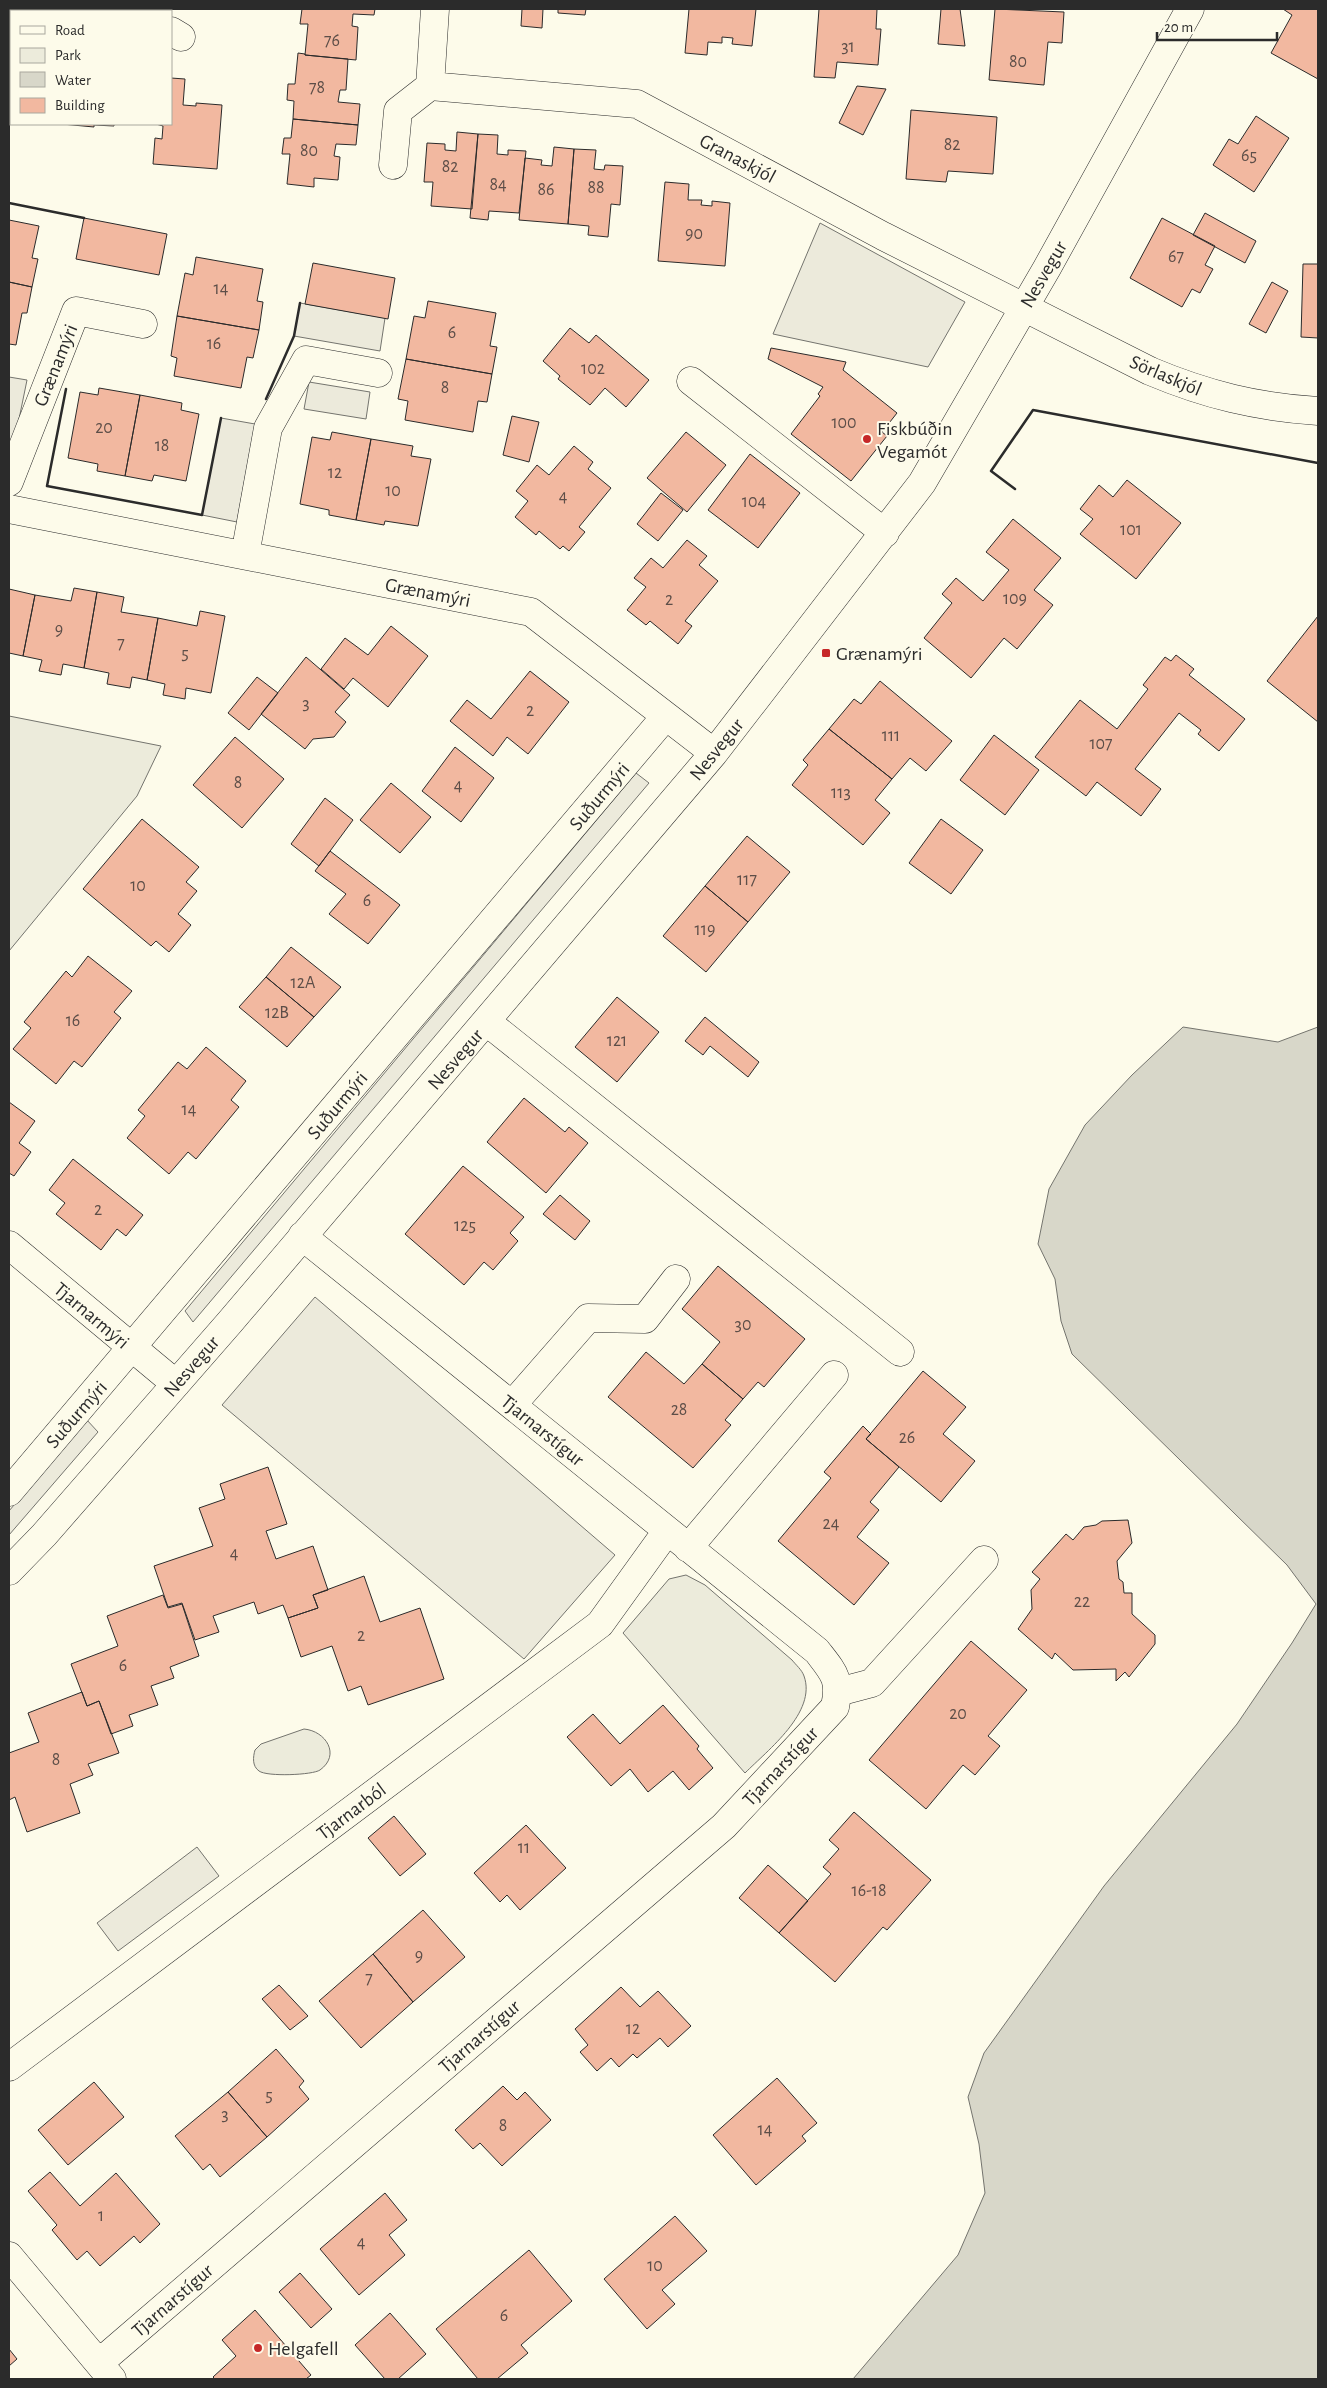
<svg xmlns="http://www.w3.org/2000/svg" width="1327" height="2388" viewBox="0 0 1327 2388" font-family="'Alegreya Sans',sans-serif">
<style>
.green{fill:#ecebdb;stroke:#74746e}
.parking{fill:#eceadb;stroke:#74746e}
.water{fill:#d8d7c9;stroke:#74746e}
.building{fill:#f2b8a0;stroke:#2b2b2b}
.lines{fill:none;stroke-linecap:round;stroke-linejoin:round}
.minor-casing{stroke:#2b2b2b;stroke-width:29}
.minor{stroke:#fdfbea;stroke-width:28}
.wall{stroke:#2b2b2b;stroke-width:2.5}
.poi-dot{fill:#c62828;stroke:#fdfbea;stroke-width:2}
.labels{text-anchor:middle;stroke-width:4;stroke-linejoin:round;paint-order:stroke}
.number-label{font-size:18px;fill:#5d4e48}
.street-label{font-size:20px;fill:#2b2b2b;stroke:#fdfbea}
.poi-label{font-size:20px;fill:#2b2b2b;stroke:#fdfbea;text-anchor:start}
</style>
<rect width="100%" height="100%" fill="#fdfbea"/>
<path class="green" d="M9 716 161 746 137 796 9 951Z
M686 1575 705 1585 792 1660C796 1665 802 1670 804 1676 817 1712 768 1750 745 1773L623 1633 669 1579Z
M304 1729C326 1731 341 1755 320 1770 313 1775 267 1777 259 1771 252 1766 253 1757 255 1750L261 1744Z"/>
<path class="parking" d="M820 223 965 302 928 367 773 334Z
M300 303 385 318 380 351 294 336Z
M9 377 27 380 9 468Z
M309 382 370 392 366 419 304 409Z
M221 418 255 424 237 522 202 515Z
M636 773 649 783 193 1322 185 1311Z
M315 1297 615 1555 524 1659 222 1405Z
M86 1419 98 1432 9 1535V1511Z
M197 1847 219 1876 118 1951 97 1923Z"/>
<path class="water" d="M1183 1027 1278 1042 1318 1027V2379H853L958 2255 985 2193 979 2144 968 2097 984 2053 1104 1886 1237 1724 1292 1643 1316 1604 1287 1565 1072 1354 1061 1321 1055 1279 1038 1244 1049 1189 1085 1125 1132 1075Z"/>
<path class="building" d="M302 9H375L374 15 353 14 352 26 358 27 356 60 305 55 308 24H300Z
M522 9H543L542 28 521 26Z
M558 9H586L585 15 558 13Z
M689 9H756L752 46 732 44 733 38 722 37V43L708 42 707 55 685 53Z
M819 9H877L876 29H881L878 65 837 62 835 78 814 77Z
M941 9H960L965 46 938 44Z
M995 9 1064 12 1062 43 1048 42 1044 85 989 80Z
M1283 9H1318V79L1271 53 1292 15Z
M9 53 11 54V118H9Z
M298 53 305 54V55L348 59 346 90H340L338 102 360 104 358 125 293 119 294 101 287 100 288 84H295Z
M171 78 185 79 183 105 196 106V103L222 105 217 169 153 164 155 138 162 139 163 126 156 124H171Z
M857 86 886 89 863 135 839 123Z
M911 110 997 117 993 174 948 171 946 182 906 179Z
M1256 116 1289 138 1254 192 1213 165 1229 139 1238 144Z
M293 119 358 125 356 145 336 144 334 156 340 157 338 180 314 178V187L287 184 290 154H282L284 138H291Z
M62 124H114V126L94 125V127Z
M457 132 478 134 472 209 431 206 433 182H424L427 143 445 144V150L456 151Z
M478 134 498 135 497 154 508 155V150L526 151 519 213 489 211 488 220 470 218Z
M554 147 574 149 568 224 519 220 525 158 542 160 541 165 552 166Z
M574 149 596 150 594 169 604 170 605 165 623 166 620 205 611 204 608 237 588 235 589 226 568 224Z
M665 182 689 184 688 200H702L701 205 712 206V201L730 203 725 266 658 261Z
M1205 213 1256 241 1245 263 1193 235Z
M84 218 167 234 159 275 76 259Z
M1162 218 1215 246 1205 265 1213 269 1200 293 1192 289 1182 307 1130 278Z
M9 220 39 226 32 258 38 259 32 287 9 282Z
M196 257 263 269 257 301 263 302 259 330 177 316 185 273 193 275Z
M313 263 395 278 388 319 305 304Z
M1303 264H1318V338L1301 337Z
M9 282 32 287 27 313H22L16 345 9 344Z
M1272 282 1288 291 1266 333 1249 324Z
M428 301 496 313 490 346 497 347 492 374 406 359 414 316 425 318Z
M177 316 259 330 253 358 247 357 241 388 174 376 177 358 171 356Z
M570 328 589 343 596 335 649 380 626 407 605 388 590 405 558 379 560 376 543 361Z
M771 348 846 362 843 370 897 413 882 432 887 436 851 481 791 434 820 396 818 394 823 387 768 359Z
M406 359 492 374 487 402 478 401 473 432 405 420 408 401 398 399Z
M99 388 140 395 125 476 97 471 98 464 68 458 80 392 98 395Z
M140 395 182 403 181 410 199 414 186 481 154 475 152 481 125 476Z
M512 416 539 422 529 462 503 455Z
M332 432 371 439 356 520 329 515V510L300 504 312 437 330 440Z
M686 432 726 465 687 512 647 478Z
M371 439 413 446 411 456 431 459 418 526 385 521 384 525 356 520Z
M574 446 593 462 588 469 611 488 579 527 585 532 569 551 563 546 560 549 539 531 536 535 515 517 528 501 516 491 537 465 549 475Z
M750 454 800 493 758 548 708 510Z
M1127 480 1181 523 1136 579 1080 534 1093 519 1080 509 1099 485 1113 497Z
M661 493 683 510 658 541 637 524Z
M1013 519 1061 558 1034 590 1053 605 1017 649 1004 638 971 678 924 638 952 603 942 594 956 578 983 601 1009 570 986 552Z
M687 540 707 556 699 565 718 581 685 621 692 626 678 644 650 621 646 625 627 610 646 587 634 578 651 558 663 568Z
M74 588 97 592 84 668 63 664 61 675 39 671 42 660 23 656 35 595 71 601Z
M9 589 35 595 23 656 9 653Z
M97 592 124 597 121 612 158 618 147 680 132 677 130 688 107 684 109 673 84 668Z
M200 611 225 616 211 693 186 688 185 699 163 695 165 684 147 680 158 618 197 626Z
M1318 616V722L1267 681Z
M391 626 428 656 388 707 353 678 344 689 321 669 345 638 368 655Z
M1176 655 1194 669 1189 675 1245 719 1219 751 1198 734 1201 730 1179 713 1135 769 1161 789 1141 816 1097 782 1086 796 1035 757 1080 700 1117 729 1148 689 1143 685 1165 657 1171 661Z
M306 657 350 695 335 712 346 722 334 737 313 739 305 749 261 714Z
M530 671 569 702 528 754 507 737 493 756 450 721 467 700 491 719Z
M257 677 278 693 249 730 228 713Z
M880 681 952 741 926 771 910 758 892 779 829 729 854 699 861 704Z
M829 729 892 779 875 800 890 813 863 845 792 785 808 765 803 760Z
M994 735 1039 770 1005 815 960 780Z
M235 737 284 779 242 828 193 785Z
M455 747 494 778 461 822 422 791Z
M391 783 431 817 400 853 360 820Z
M325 798 353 820 319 866 291 844Z
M142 819 199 867 186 882 197 891 178 914 191 925 169 952 156 941 151 946 83 889Z
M941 819 983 850 951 894 909 863Z
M747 836 790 872 748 922 705 886Z
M330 851 400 905 368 944 329 914 346 894 315 871Z
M705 886 748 922 706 972 663 936Z
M291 947 341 987 314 1017 266 977Z
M88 956 132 991 114 1012 121 1018 82 1067 74 1061 56 1084 13 1049 31 1028 24 1022 66 971 72 977Z
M266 977 314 1017 287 1047 239 1007Z
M617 997 659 1032 617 1082 575 1047Z
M705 1017 759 1062 748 1077 710 1046 703 1055 685 1041Z
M206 1047 246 1081 231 1100 239 1107 196 1159 188 1152 169 1174 127 1138 145 1116 138 1110 178 1062 187 1069Z
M524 1098 565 1132 569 1127 588 1143 546 1193 487 1142Z
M9 1102 35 1121 19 1143 31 1152 14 1176 9 1173Z
M73 1159 143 1215 126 1236 117 1229 101 1250 56 1214 65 1203 49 1190Z
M463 1166 524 1217 510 1233 518 1241 493 1270 484 1262 464 1285 405 1234Z
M560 1195 590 1221 575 1240 543 1214Z
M718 1266 805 1339 764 1387 758 1382 743 1399 702 1364 720 1342 682 1309Z
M646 1352 684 1384 702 1364 743 1399 725 1420 731 1425 693 1468 608 1397Z
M923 1371 966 1407 943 1434 975 1461 941 1502 866 1439Z
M863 1426 871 1434 866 1439 899 1467 870 1502 879 1510 857 1537 889 1563 854 1605 778 1541 831 1478 824 1472Z
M268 1467 287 1524 266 1531 276 1559 313 1546 328 1590 313 1595 318 1608 288 1618 283 1605 258 1614 254 1602 213 1616 219 1632 195 1640 182 1603 168 1607 154 1566 213 1546 199 1508 225 1499 220 1484Z
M1128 1520 1132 1543 1117 1561 1119 1579 1123 1582 1124 1593H1132V1614L1155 1635V1644L1129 1677 1125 1672 1116 1681V1669L1073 1670 1055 1653 1052 1659 1018 1629 1032 1609 1031 1590 1040 1579 1032 1572 1066 1534 1073 1540 1084 1527 1096 1525 1102 1521Z
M364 1576 380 1622 420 1608 444 1679 368 1705 361 1686 348 1691 332 1646 301 1657 288 1618 318 1608 313 1595Z
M163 1595 168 1608 182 1604 199 1656 170 1667 174 1678 151 1686 158 1705 129 1715 133 1726 111 1734 99 1701 87 1706 71 1664 118 1646 107 1616Z
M971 1641 1027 1690 988 1736 1000 1746 975 1775 963 1765 926 1809 869 1760Z
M82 1692 87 1706 99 1701 119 1753 88 1764 93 1775 70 1784 80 1813 27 1832 15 1797 9 1800V1753L39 1742 28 1713Z
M663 1705 699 1746 697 1749 713 1768 689 1790 673 1771 648 1792 630 1769 611 1786 567 1737 593 1714 620 1744Z
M854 1812 931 1880 887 1930 883 1927 835 1982 779 1933 831 1874 823 1867 839 1849 829 1840Z
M394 1816 426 1854 400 1876 368 1838Z
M526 1825 566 1868 520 1910 507 1895 500 1902 474 1873Z
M768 1865 808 1901 779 1933 739 1898Z
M423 1910 465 1957 413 2002 373 1954Z
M373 1954 413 2002 361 2048 319 2001Z
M279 1985 308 2016 290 2030 262 1999Z
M621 1987 640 2007 658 1991 691 2026 668 2047 660 2038 637 2058 633 2054 619 2067 611 2058 597 2071 580 2052 588 2045 575 2029Z
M276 2049 304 2081 299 2087 309 2099 267 2137 228 2092Z
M777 2078 817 2123 802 2136 806 2141 756 2185 713 2135Z
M94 2082 124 2117 68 2165 38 2130Z
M503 2086 517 2100 525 2092 551 2120 502 2166 480 2143 473 2149 455 2130Z
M228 2092 267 2137 220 2177 210 2164 203 2170 175 2136Z
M50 2172 80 2206 116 2173 160 2224 140 2243 134 2236 100 2266 87 2251 77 2260 52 2230 57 2225 28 2191Z
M385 2193 407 2220 389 2235 405 2255 359 2295 320 2249Z
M675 2216 707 2251 662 2290 675 2304 647 2329 604 2279Z
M529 2250 572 2301 521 2345 528 2353 497 2379H478L436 2329Z
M300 2273 332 2309 311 2328 279 2292Z
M255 2310 311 2375 306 2379H215L213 2377 236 2356 222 2340Z
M390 2313 426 2354 398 2379H385L355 2345Z
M9 2349 17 2359 9 2366Z"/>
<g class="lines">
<defs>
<path id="minor" d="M131 9 135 11
M435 9 430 86 637 104 883 236 1150 371C1207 395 1257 407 1318 411
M171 31 181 37
M393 165 398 111 430 86
M691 381 885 533
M9 482 76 311 143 324
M9 509 531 612 714 753
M245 555 268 428 306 360 378 373
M487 1022 900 1352
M9 1245 176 1384
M512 1405 588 1318 645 1319 676 1279
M9 1492 665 717
M688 1548 834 1375
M9 1571 44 1535 230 1322 714 753 922 483 1047 268 1190 9
M838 1692 872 1683 984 1560
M9 2067 600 1624 667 1531
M9 2256 112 2379
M99 2363 724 1826 835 1707C841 1679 834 1673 817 1651L302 1236"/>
</defs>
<use href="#minor" class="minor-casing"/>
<use href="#minor" class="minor"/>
<path class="wall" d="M9 203 84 218
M66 389 47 486 202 515 221 418
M266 399 294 336 300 303
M1015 489 991 471 1033 410 1318 463"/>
</g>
<g class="poi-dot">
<circle cx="867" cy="439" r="5"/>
<rect x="821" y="648" width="10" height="10" rx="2.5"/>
<circle cx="258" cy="2348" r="5"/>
</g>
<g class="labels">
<g class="number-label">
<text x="332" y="46">76</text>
<text x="848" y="52">31</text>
<text x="1018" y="67">80</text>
<text x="317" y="93">78</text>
<text x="952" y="150">82</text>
<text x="309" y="156">80</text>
<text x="1249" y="161">65</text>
<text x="450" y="172">82</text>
<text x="498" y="190">84</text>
<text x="596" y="193">88</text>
<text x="546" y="195">86</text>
<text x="694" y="239">90</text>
<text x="1176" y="262">67</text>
<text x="221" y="294">14</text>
<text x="452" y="338">6</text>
<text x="214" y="349">16</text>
<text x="593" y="374">102</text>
<text x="445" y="393">8</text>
<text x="844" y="428">100</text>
<text x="104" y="433">20</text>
<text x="162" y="451">18</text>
<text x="335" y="478">12</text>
<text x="393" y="496">10</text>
<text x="563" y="502">4</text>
<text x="754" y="507">104</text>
<text x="1131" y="535">101</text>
<text x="1015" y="604">109</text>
<text x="669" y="605">2</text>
<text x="59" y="635">9</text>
<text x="121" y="649">7</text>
<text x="185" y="659">5</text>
<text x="306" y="709">3</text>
<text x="530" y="716">2</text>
<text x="891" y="741">111</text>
<text x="1101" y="749">107</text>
<text x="238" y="788">8</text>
<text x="458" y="791">4</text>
<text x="841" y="798">113</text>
<text x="747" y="885">117</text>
<text x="138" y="891">10</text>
<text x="367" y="906">6</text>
<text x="705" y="935">119</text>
<text x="303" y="988">12A</text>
<text x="277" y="1018">12B</text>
<text x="73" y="1026">16</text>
<text x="617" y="1046">121</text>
<text x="189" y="1115">14</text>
<text x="98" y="1215">2</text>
<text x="465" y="1231">125</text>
<text x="743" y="1330">30</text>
<text x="679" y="1415">28</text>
<text x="907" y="1443">26</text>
<text x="831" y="1529">24</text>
<text x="234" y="1559">4</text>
<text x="1082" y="1607">22</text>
<text x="361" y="1641">2</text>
<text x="123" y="1671">6</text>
<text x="958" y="1719">20</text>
<text x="56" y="1765">8</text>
<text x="524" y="1853">11</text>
<text x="869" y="1896">16-18</text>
<text x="419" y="1961">9</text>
<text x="369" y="1984">7</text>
<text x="633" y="2034">12</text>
<text x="269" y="2101">5</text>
<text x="225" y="2120">3</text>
<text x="503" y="2131">8</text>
<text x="765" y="2135">14</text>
<text x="101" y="2221">1</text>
<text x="361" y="2248">4</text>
<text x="655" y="2271">10</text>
<text x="504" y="2321">6</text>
</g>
<g class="street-label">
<text transform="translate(738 158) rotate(28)" y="7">Granaskjól</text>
<text transform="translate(1043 274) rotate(-60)" y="7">Nesvegur</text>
<text transform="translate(55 365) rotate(-68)" y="7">Grænamýri</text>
<text transform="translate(1166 375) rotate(23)" y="7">Sörlaskjól</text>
<text transform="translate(428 592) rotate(11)" y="7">Grænamýri</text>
<text transform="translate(716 749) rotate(-51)" y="7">Nesvegur</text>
<text transform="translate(599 796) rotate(-50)" y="7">Suðurmýri</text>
<text transform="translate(455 1059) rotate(-49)" y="7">Nesvegur</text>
<text transform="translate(337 1105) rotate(-50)" y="7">Suðurmýri</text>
<text transform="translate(92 1315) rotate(40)" y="7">Tjarnarmýri</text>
<text transform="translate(191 1366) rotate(-49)" y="7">Nesvegur</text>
<text transform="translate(76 1414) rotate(-49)" y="7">Suðurmýri</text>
<text transform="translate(543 1430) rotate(39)" y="7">Tjarnarstígur</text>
<text transform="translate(780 1766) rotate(-47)" y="7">Tjarnarstígur</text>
<text transform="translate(351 1811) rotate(-37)" y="7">Tjarnarból</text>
<text transform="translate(479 2036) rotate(-41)" y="7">Tjarnarstígur</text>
<text transform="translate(172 2300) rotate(-41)" y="7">Tjarnarstígur</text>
</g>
<g class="poi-label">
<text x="877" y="435">Fiskbúðin<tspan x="877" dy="23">Vegamót</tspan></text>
<text x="836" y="660">Grænamýri</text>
<text x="268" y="2355">Helgafell</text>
</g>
</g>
<rect width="1327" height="2388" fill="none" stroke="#2b2b2b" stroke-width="20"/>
<rect x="10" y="10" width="162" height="115" fill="#fdfbea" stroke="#a9a89e"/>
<rect x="20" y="26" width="25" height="8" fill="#fdfbea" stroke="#a9a89e"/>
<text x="55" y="35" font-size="15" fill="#2b2b2b">Road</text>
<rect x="20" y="48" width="25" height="15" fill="#ecebdb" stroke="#a9a89e"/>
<text x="55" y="60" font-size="15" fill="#2b2b2b">Park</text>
<rect x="20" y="72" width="25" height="15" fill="#d8d7c9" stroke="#a9a89e"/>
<text x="55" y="85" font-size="15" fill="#2b2b2b">Water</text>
<rect x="20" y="98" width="25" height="15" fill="#f2b8a0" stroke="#a9a89e"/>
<text x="55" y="110" font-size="15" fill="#2b2b2b">Building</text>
<path d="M1157 32v8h120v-8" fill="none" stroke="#2b2b2b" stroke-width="2.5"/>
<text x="1164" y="32" font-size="15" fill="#2b2b2b" stroke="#fdfbea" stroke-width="4" paint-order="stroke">20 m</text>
</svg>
